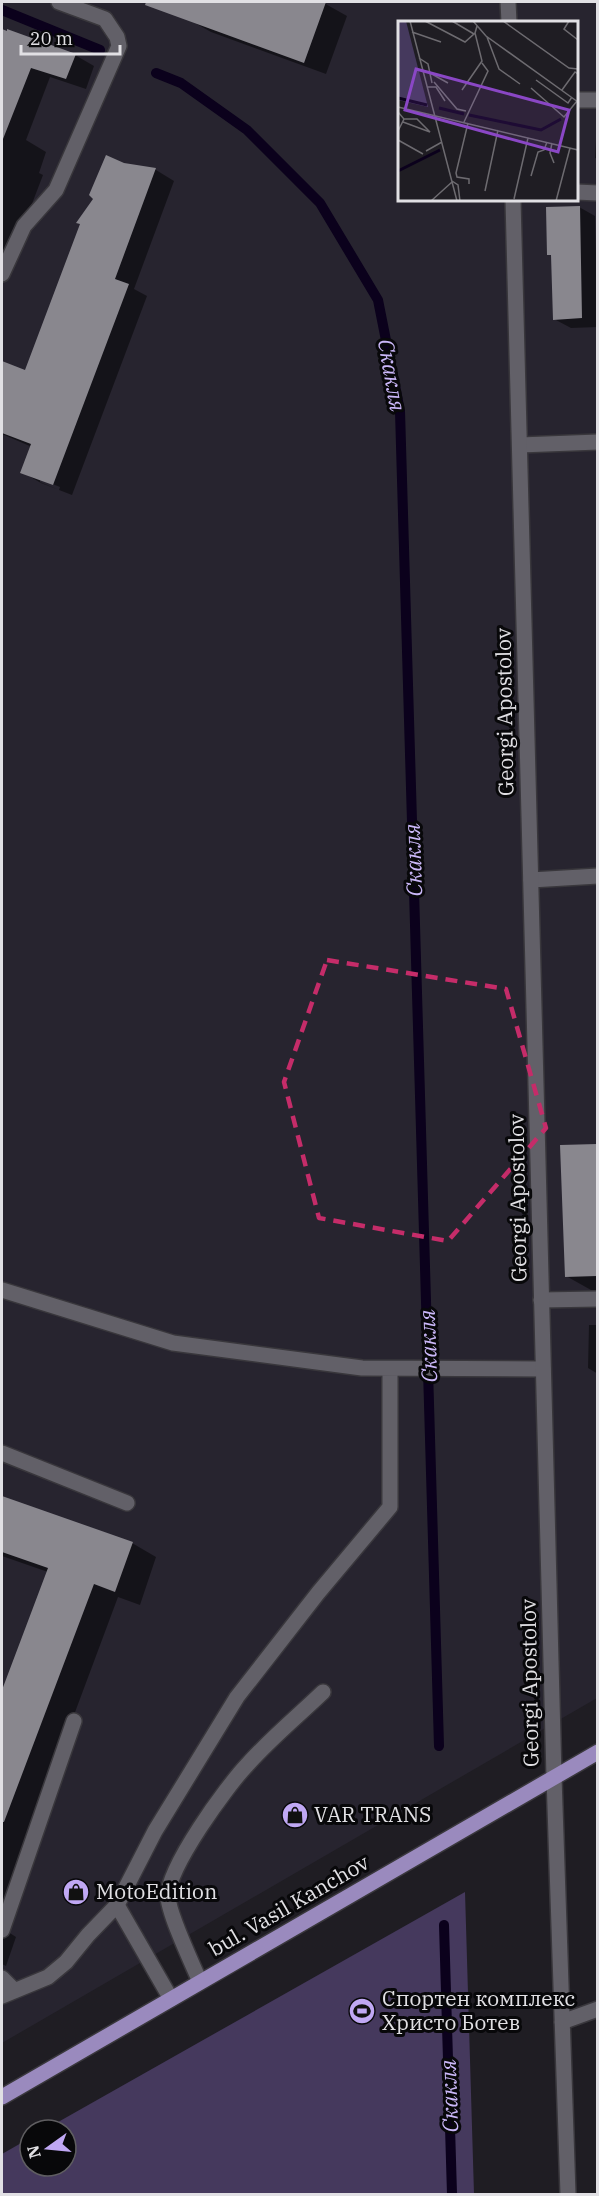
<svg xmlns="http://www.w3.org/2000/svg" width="599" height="2196" viewBox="0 0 599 2196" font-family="'IBM Plex Serif',serif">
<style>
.built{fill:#27242f;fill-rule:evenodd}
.green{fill:#45395d}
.shadow{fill:#0007;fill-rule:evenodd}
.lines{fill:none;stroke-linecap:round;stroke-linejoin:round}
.stream{stroke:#0b011c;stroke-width:10}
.building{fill:#89878e}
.service-casing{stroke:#39373c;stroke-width:18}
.minor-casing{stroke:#39373c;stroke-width:18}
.primary-casing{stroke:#39373c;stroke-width:18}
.service{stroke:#626068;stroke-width:15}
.minor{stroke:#626068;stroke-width:15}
.primary{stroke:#9a8abe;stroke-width:15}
.marked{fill:none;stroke:#c52c69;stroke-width:4.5;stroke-dasharray:12 8;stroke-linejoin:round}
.labels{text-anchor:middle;stroke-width:6;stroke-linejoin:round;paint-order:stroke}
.street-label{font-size:21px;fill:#e1e0e4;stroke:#08080a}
.poi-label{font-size:21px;fill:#e1e0e4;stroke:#08080a;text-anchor:start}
.water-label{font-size:22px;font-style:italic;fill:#cbb8f9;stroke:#08080a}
.inset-river{fill:none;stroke:#0b011c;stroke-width:3}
.inset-road{fill:none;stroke:#6d6b70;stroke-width:1.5}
.view{fill:#8a47c5;fill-opacity:0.15;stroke:#8a47c5;stroke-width:3}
.inset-edge{fill:none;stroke:#e1e0e4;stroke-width:3}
</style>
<rect width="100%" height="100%" fill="#1f1d23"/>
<path class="built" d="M2 2H597V1698L2 2043ZM400 22H576V200H400Z"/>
<path class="green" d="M465 1892 474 2194H2V2154L30 2138V2166H66V2130H44Z"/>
<path class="shadow" d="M195 2H322L347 16 326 74 211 32 188 19Z
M2 30 75 55 94 66 86 89 50 77 26 140 46 152 39 173 43 175 12 256 2 252Z
M597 121H598V159L595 158Z
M124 164 156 170 174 181 134 289 147 296 72 495 41 483 22 472 32 447 2 434V362L26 372ZM40 479 60 487 59 490 40 482Z
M579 207 595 216 598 327 571 328 554 319 553 256 549 254Z
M598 1145V1290H591L566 1276 561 1147Z
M589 1325H598V1374L588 1368Z
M2 1497 132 1543 156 1557 140 1605 118 1597 2 1908V1695L48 1572 2 1556Z
M2 1928 16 1937 6 1966 2 1964Z"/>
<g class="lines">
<path class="stream" d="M2 10 100 50
M156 73 181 83 247 130 320 203 378 300 400 411 439 1746
M444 1925 452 2194"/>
</g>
<path class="building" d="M146 2H326L304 63 145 5Z
M2 29 7 31V29L76 54 66 79 31 68 3 139H2Z
M106 155 124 163 156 168 115 279 129 284 53 485 20 473 31 444 2 433V361L25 370 80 224 76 223 93 199 89 195Z
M580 206 582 318 553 320 551 255H547L546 207Z
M597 1144V1276L565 1277 560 1145Z
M2 1496 133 1542 115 1592 94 1584 4 1822H2V1690L48 1568 2 1552Z"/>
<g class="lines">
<defs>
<path id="service" d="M576 100H598
M576 192 598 193
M2 274 24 226 56 190 119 46 117 37 105 19 59 2
M520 445 598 442
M531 880 598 876
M2 1290 173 1343 362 1368 543 1369
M541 1300 598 1299
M2 1453 127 1503
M117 1905 155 1831 237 1697 318 1593 390 1507V1370
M2 1930 74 1721
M2 1978 14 1990
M200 1982C192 1963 169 1915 168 1897 167 1868 227 1786 247 1765 270 1739 298 1716 323 1692
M2 1996 48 1977 66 1962 88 1935 117 1905 171 1999"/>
<path id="minor" d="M508 2 509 22
M513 200 554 1777 568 2194
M562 2022 598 2009"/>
<path id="primary" d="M2 2097 598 1752"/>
</defs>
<use href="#service" class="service-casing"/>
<use href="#minor" class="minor-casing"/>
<use href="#primary" class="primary-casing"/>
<use href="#service" class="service"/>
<use href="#minor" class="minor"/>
<use href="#primary" class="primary"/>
</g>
<path class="marked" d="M327 960 506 989 546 1128 448 1241 319 1218 284 1082Z"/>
<defs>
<symbol id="shop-disc" viewBox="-11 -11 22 22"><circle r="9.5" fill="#c0a8f4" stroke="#08080a"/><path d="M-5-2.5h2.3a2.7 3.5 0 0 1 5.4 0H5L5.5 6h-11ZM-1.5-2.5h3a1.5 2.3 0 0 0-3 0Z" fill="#111"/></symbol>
<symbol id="stadium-disc" viewBox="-11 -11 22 22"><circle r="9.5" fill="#c0a8f4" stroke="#08080a"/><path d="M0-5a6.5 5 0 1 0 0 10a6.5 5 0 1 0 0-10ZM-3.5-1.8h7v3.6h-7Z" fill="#111"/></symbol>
</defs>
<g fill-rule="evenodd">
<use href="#shop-disc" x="280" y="1800" width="30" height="30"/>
<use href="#shop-disc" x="61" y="1877" width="30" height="30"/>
<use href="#stadium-disc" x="347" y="1996" width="30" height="30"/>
</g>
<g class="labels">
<g class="street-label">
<text transform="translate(505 712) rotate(-91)" y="7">Georgi Apostolov</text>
<text transform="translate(518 1198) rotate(-91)" y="7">Georgi Apostolov</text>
<text transform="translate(530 1683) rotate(-91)" y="7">Georgi Apostolov</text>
<text transform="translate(289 1906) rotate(-30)" y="7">bul. Vasil Kanchov</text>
</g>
<g class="poi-label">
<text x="314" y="1822">VAR TRANS</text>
<text x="96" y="1899">MotoEdition</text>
<text x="382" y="2006">Спортен комплекс<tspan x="382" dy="24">Христо Ботев</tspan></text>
</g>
<g class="water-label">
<text transform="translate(392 375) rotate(80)" y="8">Скакля</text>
<text transform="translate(413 860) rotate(-92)" y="8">Скакля</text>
<text transform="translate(428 1346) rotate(-92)" y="8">Скакля</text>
<text transform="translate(449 2096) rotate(-92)" y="8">Скакля</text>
</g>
</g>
<g transform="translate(398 21)">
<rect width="180" height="180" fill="#1f1d23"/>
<path d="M0 0H8L30 86 0 79Z" fill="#45395d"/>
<path class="inset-river" d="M0 77 29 84M41 87 66 93M71 94 143 109 163 98M0 150 42 129"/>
<path class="inset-road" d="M12 0 59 180M27 0 67 21 77 12 79 5M54 0 76 13M75 0 88 15 180 81M105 0 171 47 180 48M171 0 166 8 180 19M14 11 43 21M89 16 101 48 122 63M21 37 30 43 34 62M32 52 50 62M138 59 170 82 174 76M36 61 59 88 68 90M29 66H38L47 80M133 67 166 96 179 80M64 69 84 40 77 12M164 69 177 51 180 53M0 86 180 129M0 91 6 98 0 110M5 101 32 111 19 98H6M66 101 90 50 84 42M70 102 58 152 59 156 71 158V163M0 119 25 133M154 122 152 132 156 142M28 130 44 121M133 155 140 131 146 129 149 121M54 160 60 164 62 180M87 170 100 109M116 178 130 117M33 180 54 161M158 180 172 127"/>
<path class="view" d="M18 48 171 89 160 131 7 89Z"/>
<rect width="180" height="180" class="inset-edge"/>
</g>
<rect width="599" height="2196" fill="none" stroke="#e1e0e4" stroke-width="6"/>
<g transform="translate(48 2148) rotate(255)"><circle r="28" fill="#08080a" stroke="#5f5e61" stroke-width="1.5"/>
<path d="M0-4.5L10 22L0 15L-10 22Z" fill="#c0a8f4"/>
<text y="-9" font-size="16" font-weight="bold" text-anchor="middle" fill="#e1e0e4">N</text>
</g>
<path d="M21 45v9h99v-9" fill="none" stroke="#e1e0e4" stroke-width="3"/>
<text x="30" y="45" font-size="18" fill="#e1e0e4" stroke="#08080a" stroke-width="4.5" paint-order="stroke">20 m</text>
</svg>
